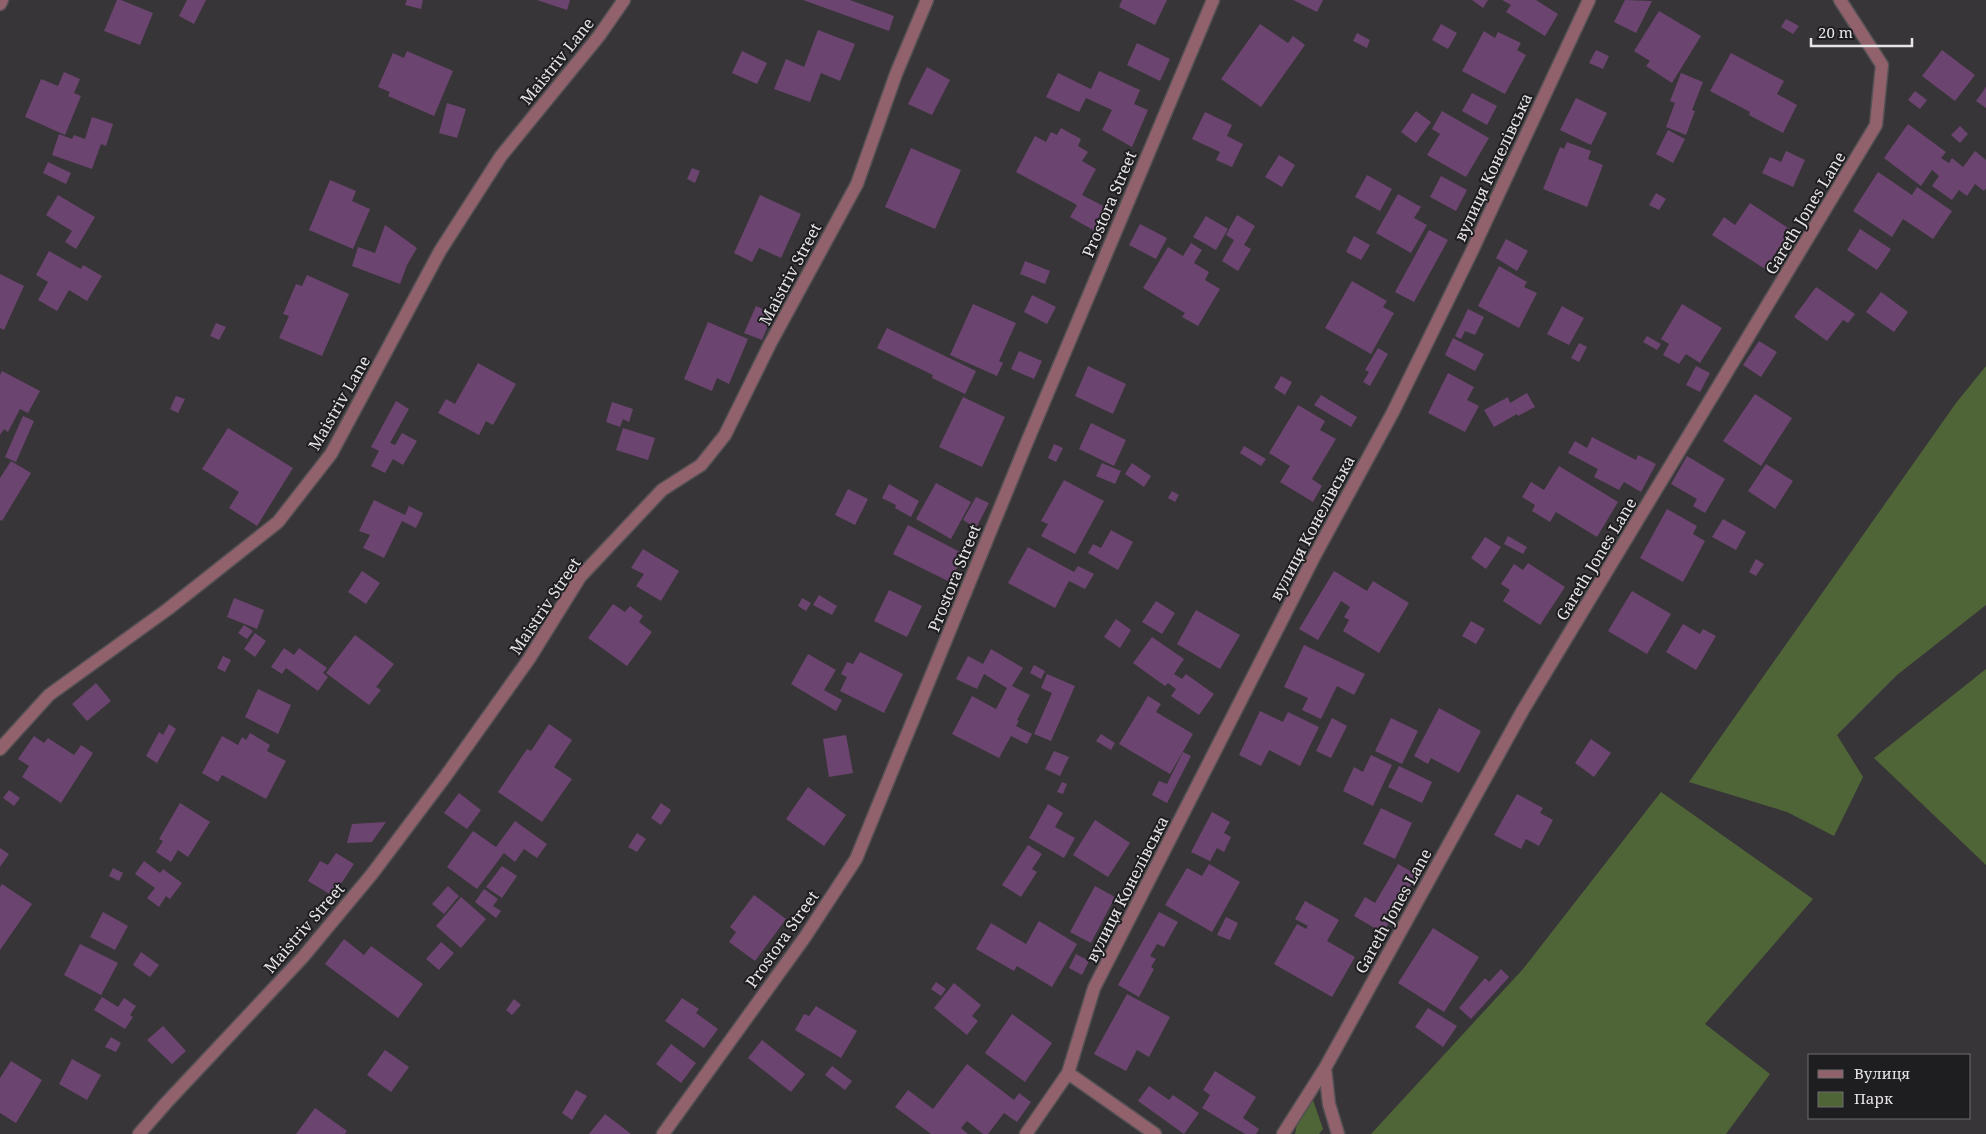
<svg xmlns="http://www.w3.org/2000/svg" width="1986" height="1134" viewBox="0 0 1986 1134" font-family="'Noto Serif',serif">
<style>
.green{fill:#4f6538}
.building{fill:#6b446f}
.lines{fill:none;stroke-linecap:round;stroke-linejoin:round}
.minor-casing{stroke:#545154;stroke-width:15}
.minor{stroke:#91616c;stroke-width:12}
.labels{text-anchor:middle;stroke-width:4;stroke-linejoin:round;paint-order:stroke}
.street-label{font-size:16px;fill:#e7e4e7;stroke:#1e1d1f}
</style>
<rect width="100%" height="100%" fill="#383538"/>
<path class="green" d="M1986 366V605L1897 675 1837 735 1863 777 1834 836 1787 812 1689 782 1956 403Z
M1986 669V865L1874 758Z
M1661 792 1813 899 1705 1024 1770 1074 1726 1134H1371L1523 969Z
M1313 1100 1323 1129 1319 1134H1295L1298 1120Z"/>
<path class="building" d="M117 0H121L153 13 140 45 104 31Z
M187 0H206L194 24 179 16Z
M407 0H423L421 9 405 5Z
M537 0H570L567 10Z
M803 0H850L894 16 889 31Z
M1122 0H1167L1155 25 1119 7Z
M1293 0H1323L1317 12Z
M1472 0H1488L1483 8Z
M1502 0H1536L1558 14 1545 36 1506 12 1511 5Z
M1625 0 1652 1 1636 33 1614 22Z
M1659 11 1701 36 1672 83 1646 66 1650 61 1634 51Z
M1786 19 1799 26 1793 34 1781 27Z
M1260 24 1288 43 1293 36 1305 45 1261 107 1221 79Z
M1441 24 1457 33 1448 49 1432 40Z
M818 30 855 44 840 81 821 73 810 102 774 89 786 59 804 67Z
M1484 31 1495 38 1498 32 1521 43 1517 50 1526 55 1505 94 1462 71Z
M1357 33 1370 40 1367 48 1353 41Z
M1137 43 1170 59 1160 81 1127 65Z
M1596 50 1609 56 1603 69 1589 63Z
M1942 50 1975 75 1955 101 1922 76Z
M407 51 453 71 434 116 388 96 390 92 378 87 393 53 404 58Z
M742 51 767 63 757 84 732 73Z
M1731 53 1784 81 1777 94 1797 105 1783 133 1749 115 1750 112 1710 91Z
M927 67 950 80 932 115 908 104Z
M1099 71 1140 90 1134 104 1148 110 1132 147 1102 130 1112 110 1086 98 1079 112 1046 97 1058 73 1091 89Z
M64 72 80 79 74 93 81 96 65 135 25 117 41 79 58 86Z
M1681 73 1703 82 1692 110 1695 111 1686 135 1666 127 1675 103 1670 101Z
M1986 87V108L1976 101Z
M1915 91 1927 100 1920 109 1908 100Z
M1472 93 1497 106 1487 125 1462 111Z
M1576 98 1607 113 1591 145 1560 130Z
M447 103 466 109 457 138 439 133Z
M1416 111 1431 122 1416 143 1401 132Z
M1442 111 1489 138 1466 177 1427 155 1440 134 1432 129Z
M1205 112 1232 125 1227 136 1243 144 1232 167 1216 160 1220 152 1192 139Z
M92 117 113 124 106 146 101 144 92 169 52 155 59 134 72 139 74 135 85 139Z
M1908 124 1946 152 1941 158 1949 163 1952 158 1963 167 1975 151 1986 160V188L1984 191 1975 184 1967 196 1959 190 1952 200 1932 186 1939 176 1932 170 1921 186 1884 158Z
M1960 126 1968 134 1960 143 1951 135Z
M1061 128 1081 139 1078 146 1088 152 1082 161 1096 169 1082 195 1107 208 1095 231 1070 217 1077 205 1016 172 1035 136 1046 142 1051 132 1057 135Z
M1668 130 1685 139 1673 163 1656 154Z
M1567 142 1591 151 1588 159 1603 165 1587 207 1543 189 1560 147 1564 149Z
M911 148 961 170 935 229 885 207Z
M1786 151 1805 160 1793 187 1762 173 1770 157 1781 162Z
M1279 155 1295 165 1282 187 1265 177Z
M48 162 71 173 66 184 43 173Z
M692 168 700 171 695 183 687 179Z
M1878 172 1912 195 1917 187 1952 211 1933 239 1903 219 1892 237 1853 211Z
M1367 175 1392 189 1380 211 1355 197Z
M1441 176 1467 190 1456 211 1430 197Z
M330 180 356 191 352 201 370 209 353 249 309 230Z
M1656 193 1666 199 1659 210 1649 205Z
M1398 194 1421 207 1414 218 1427 225 1411 253 1376 233Z
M58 195 95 217 76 249 65 242 72 231 46 215Z
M760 195 801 214 781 258 759 248 752 262 734 253Z
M1750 203 1791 230 1765 269 1712 235 1724 217 1735 225Z
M1237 215 1255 226 1244 245 1251 249 1238 271 1222 261 1234 240 1226 235Z
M1206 216 1228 229 1216 250 1193 237Z
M1140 224 1167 238 1156 259 1129 245Z
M385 225 417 248 407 265 400 284 352 266 358 247 375 253Z
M1860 229 1891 249 1877 270 1847 250Z
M1429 230 1448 240 1414 302 1395 292Z
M1354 236 1370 245 1361 260 1346 252Z
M1506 239 1528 251 1517 271 1496 258Z
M1191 243 1202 250 1194 263 1209 272 1205 280 1220 289 1198 326 1182 317 1185 313 1143 288 1168 247 1183 256Z
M49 251 81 269 83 265 102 276 87 301 69 290 57 311 38 300 48 282 36 275Z
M1025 261 1050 271 1045 284 1020 274Z
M1499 266 1527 282 1524 287 1537 293 1519 328 1478 306Z
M0 274 24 286 4 330 0 328Z
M307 275 349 294 322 356 279 338 289 316 283 314 296 284 302 286Z
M1352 281 1387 301 1383 307 1394 313 1371 354 1325 328Z
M1816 287 1855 314 1848 323 1843 320 1827 341 1794 317Z
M1881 292 1908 312 1894 332 1866 312Z
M1032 295 1056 307 1047 324 1024 312Z
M973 304 1016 323 999 361 1003 363 997 376 950 355Z
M1682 304 1722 328 1700 363 1686 354 1679 364 1663 355 1669 344 1661 339Z
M756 306 773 314 762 340 744 333Z
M1562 306 1584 318 1569 345 1547 334Z
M1468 309 1484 317 1475 335 1465 331 1461 339 1455 336Z
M708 322 748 339 729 384 717 378 712 391 684 379Z
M216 323 226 327 219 340 210 336Z
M887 328 976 371 965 394 932 378 933 375 877 348Z
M1647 336 1661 344 1657 350 1643 342Z
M1453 338 1484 354 1475 371 1445 355Z
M1759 341 1777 352 1761 377 1743 365Z
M1579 343 1587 347 1579 362 1571 358Z
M1378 348 1388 354 1370 386 1363 382 1369 372 1365 370Z
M1019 351 1042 361 1034 379 1011 369Z
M478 363 516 384 493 425 486 421 479 435 438 413 446 399 455 404Z
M1088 366 1126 384 1113 414 1075 396Z
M1696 366 1710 373 1700 392 1686 385Z
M2 371 40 391 28 413 20 409 8 432 4 429 0 435V375Z
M1448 373 1474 387 1467 400 1479 406 1465 432 1428 413Z
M1281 376 1292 382 1285 395 1274 388Z
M1527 393 1535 407 1518 416 1517 414 1494 427 1484 410 1508 397 1510 403Z
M1755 394 1792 418 1761 466 1723 441Z
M1321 395 1357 417 1351 427 1314 405Z
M176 396 185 399 178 413 170 409Z
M963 397 1005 417 982 467 939 447Z
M396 401 409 409 390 443 395 445 402 433 417 441 403 465 393 459 385 473 371 466 379 451 371 447Z
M612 402 633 409 629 422 623 419 620 427 606 422Z
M1298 405 1325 421 1320 430 1336 439 1312 479 1322 486 1313 502 1280 482 1290 466 1269 453Z
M23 416 34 421 16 462 5 457Z
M1091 423 1126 440 1114 466 1079 449Z
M228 428 293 468 257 526 229 508 239 492 202 469Z
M623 428 655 438 648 460 616 450Z
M1592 437 1636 460 1638 455 1656 464 1641 492 1624 482 1619 490 1594 477 1598 469 1568 453 1575 441 1587 448Z
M1054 444 1063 448 1056 462 1048 458Z
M1244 446 1266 459 1261 466 1240 453Z
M1687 456 1725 479 1705 513 1693 506 1697 499 1671 484Z
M11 461 31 473 2 521 0 520V478Z
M1102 463 1121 471 1115 484 1096 476Z
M1132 463 1151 476 1144 487 1125 474Z
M1766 464 1793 481 1775 509 1748 491Z
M1559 466 1618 502 1597 537 1556 512 1550 522 1532 511 1535 505 1522 497 1531 482 1544 490Z
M1064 480 1104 501 1075 554 1041 536 1048 524 1041 521Z
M936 483 971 502 951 539 916 519Z
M889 484 919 501 911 517 895 508 896 505 882 498Z
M848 489 868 499 855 525 835 515Z
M1172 491 1179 495 1175 502 1168 498Z
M976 497 989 503 976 528 963 520Z
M374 500 405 515 409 506 423 513 416 528 402 521 384 558 363 548 370 535 359 531Z
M1667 509 1697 526 1693 534 1705 541 1683 582 1640 558Z
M1723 519 1746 532 1736 550 1712 537Z
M908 525 964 554 950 582 893 554Z
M1111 530 1133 542 1118 570 1088 553 1093 544 1101 548Z
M1508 536 1527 547 1523 554 1504 544Z
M1485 537 1501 547 1486 569 1471 558Z
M1028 547 1074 572 1078 566 1094 574 1085 589 1069 581 1055 608 1008 583Z
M643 549 679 571 661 601 636 586 644 574 631 568Z
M1756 559 1764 564 1756 576 1749 572Z
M1528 563 1565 587 1540 625 1503 601 1510 590 1501 584 1514 564 1523 570Z
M362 571 380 583 366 604 348 592Z
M1334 571 1367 591 1373 581 1409 603 1379 653 1343 631 1349 620 1344 617 1350 607 1341 601 1318 640 1299 629Z
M889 590 922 606 907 637 874 621Z
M1632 591 1671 614 1647 654 1608 631Z
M819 595 837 606 832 615 813 605Z
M234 598 264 610 257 629 227 617Z
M802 598 811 603 806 611 798 606Z
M1156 601 1175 613 1162 634 1142 622Z
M613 604 625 612 630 606 643 616 639 622 652 632 627 666 588 638Z
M1196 610 1240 635 1220 669 1177 644Z
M1116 619 1131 630 1120 648 1104 637Z
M1471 621 1485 629 1476 644 1462 636Z
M1683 624 1700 634 1703 629 1716 636 1696 670 1666 652Z
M244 625 253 631 247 639 238 633Z
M255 633 266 641 255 657 244 649Z
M355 635 394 664 376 687 381 690 369 705 326 673Z
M1152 637 1184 659 1174 674 1182 679 1186 674 1214 694 1199 715 1171 696 1176 689 1168 683 1165 686 1133 663Z
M1304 645 1365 674 1354 695 1337 686 1321 719 1302 710 1308 698 1284 687Z
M284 648 294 655 299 648 327 668 323 673 328 677 318 691 286 668 282 674 271 667Z
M991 649 1023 668 1012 686 1030 695 1017 720 1019 721 1016 726 1032 734 1027 744 1011 736 999 758 952 734 972 696 996 709 1007 688 984 674 977 689 956 679 968 656 983 664Z
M860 652 903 674 884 713 840 691 847 677 841 674 847 662 853 664Z
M808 654 836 670 824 690 842 700 836 711 791 684Z
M223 656 231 660 225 672 217 668Z
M1034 665 1045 671 1041 679 1030 673Z
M1047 674 1075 686 1051 741 1034 734 1052 693 1041 688Z
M96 683 111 701 87 721 72 704Z
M258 689 291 705 278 734 245 717Z
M1148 696 1161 704 1156 712 1193 734 1170 774 1119 744Z
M1439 708 1481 731 1459 773 1431 758 1428 764 1414 756Z
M1260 711 1283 722 1288 712 1319 727 1300 766 1269 750 1261 766 1239 755Z
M1332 718 1347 726 1331 758 1316 751Z
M1391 718 1418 731 1402 764 1375 751Z
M169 724 176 729 157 763 146 756 159 732 163 735Z
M549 724 572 740 554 767 572 779 542 822 498 792 527 749 531 751Z
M250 733 270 745 267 751 286 761 266 799 222 775 218 782 202 773 222 736 238 745 242 737 246 740Z
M1101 734 1115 743 1111 750 1096 741Z
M846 735 853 773 829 777 823 739Z
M34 736 44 743 48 738 74 755 81 745 93 753 61 803 22 777 29 766 18 759Z
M1591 739 1611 753 1594 777 1575 763Z
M1054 751 1069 757 1060 776 1045 769Z
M1183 752 1191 756 1167 803 1152 795 1159 781 1167 784Z
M1371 755 1392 765 1373 806 1343 791 1354 767 1363 772Z
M1399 766 1432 782 1422 803 1388 787Z
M1062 782 1067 784 1063 794 1057 792Z
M808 787 846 815 824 846 786 819Z
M9 790 20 798 14 806 3 798Z
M459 793 481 810 467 829 444 813Z
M1517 794 1543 808 1540 813 1553 820 1539 846 1526 839 1521 849 1494 835Z
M180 803 210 822 188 857 178 850 171 862 156 852 163 841 159 839Z
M661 803 671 810 661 825 651 818Z
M1048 804 1063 813 1055 827 1075 838 1064 858 1029 838Z
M1381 808 1412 823 1395 859 1363 844Z
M1212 812 1230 822 1224 833 1231 837 1224 852 1217 848 1210 861 1191 852Z
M1095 820 1130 843 1108 877 1073 855Z
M515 821 547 844 537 858 524 849 515 862 504 853 477 889 447 867 473 831 496 847Z
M386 822 372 842 347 843 352 824Z
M637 833 646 839 637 852 628 847Z
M1028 845 1042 854 1032 869 1037 872 1021 897 1002 885Z
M0 848 9 854 0 867Z
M336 853 354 864 333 896 308 881 320 861 328 865Z
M144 861 160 873 163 869 182 883 170 899 166 896 159 907 147 898 155 888 135 874Z
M1209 864 1240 882 1212 932 1165 905 1187 868 1202 876Z
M1398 864 1417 875 1383 933 1354 916 1365 897 1375 903Z
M502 866 517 876 502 898 486 887Z
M113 868 123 873 119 881 109 876Z
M2 884 32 904 0 950V887Z
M448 886 459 896 444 914 432 904Z
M1095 886 1115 897 1091 943 1070 932Z
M484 889 498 899 493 906 501 911 496 918 475 902Z
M754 895 786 919 755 961 729 942 736 932 730 927Z
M461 897 486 919 461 948 436 926Z
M1305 901 1339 920 1327 941 1355 957 1332 997 1274 964 1297 924 1306 929 1308 926 1295 919Z
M103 912 128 926 115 950 90 937Z
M1159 912 1178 922 1164 947 1157 944 1150 956 1156 959 1151 967 1154 969 1139 997 1118 985Z
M1226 917 1238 923 1230 940 1217 935Z
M1039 921 1077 944 1052 987 1017 966 1014 971 976 949 991 923 1026 944Z
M1433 928 1479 957 1444 1012 1398 983Z
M344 939 364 955 371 946 423 984 398 1018 325 964Z
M441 942 454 953 439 970 426 959Z
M80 944 118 963 101 995 64 975Z
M141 952 159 965 150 977 133 965Z
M1076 954 1089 961 1082 975 1069 968Z
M1501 969 1509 977 1471 1019 1459 1008 1485 978 1489 982Z
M936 982 946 989 941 996 931 989Z
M954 983 981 1005 972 1016 978 1021 967 1035 934 1008Z
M1127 994 1170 1017 1149 1057 1137 1050 1126 1071 1094 1054Z
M102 997 118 1007 124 998 136 1006 130 1015 133 1017 125 1029 94 1010Z
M682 998 699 1009 696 1013 718 1029 704 1048 665 1021Z
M514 999 521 1005 512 1015 506 1010Z
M816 1006 857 1031 841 1058 795 1030 804 1014 809 1016Z
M1428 1008 1457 1026 1443 1047 1415 1027Z
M1012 1014 1052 1043 1025 1082 985 1053Z
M163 1026 186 1051 172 1064 147 1040Z
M111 1037 121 1043 116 1052 105 1047Z
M762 1040 805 1074 791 1092 748 1058Z
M671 1044 696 1063 681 1083 656 1064Z
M385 1050 409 1067 391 1092 367 1075Z
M72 1059 101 1075 87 1100 59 1084Z
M11 1061 42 1080 16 1123 0 1113V1078Z
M967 1064 1014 1100 1019 1093 1031 1102 1017 1122 1004 1113 988 1134H983L967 1121 961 1128 968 1134H931L895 1107 908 1090 933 1109Z
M832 1066 852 1081 845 1090 825 1075Z
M1215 1071 1256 1097 1243 1118 1259 1129 1256 1134H1245L1202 1108 1210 1095 1203 1090Z
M1149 1086 1169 1100 1173 1095 1199 1113 1184 1134 1138 1101Z
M576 1090 587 1096 572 1120 562 1113Z
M315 1108 347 1131 345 1134H296Z
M605 1114 631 1134H589Z"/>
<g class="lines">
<defs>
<path id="minor" d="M0 4 2 0
M0 749 49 695 168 609 278 522 331 454 440 251 501 156 599 36 624 0
M1325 1068 1329 1104 1338 1134
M1068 1073 1155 1134
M139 1134 167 1102 303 957 372 874 445 777 529 659 580 577 662 490 701 465 725 435 770 344 857 184 896 74 927 0
M663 1134 805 937 856 859 1027 442 1213 0
M1026 1134 1068 1073 1094 988 1314 557 1393 412 1471 253 1589 0
M1283 1134 1325 1068 1523 710 1876 125 1882 65 1840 0"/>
</defs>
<use href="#minor" class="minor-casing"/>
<use href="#minor" class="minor"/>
</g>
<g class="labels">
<g class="street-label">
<text transform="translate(557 61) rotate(-51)" y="6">Maistriv Lane</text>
<text transform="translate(1493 167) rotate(-65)" y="6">вулиця Конелівська</text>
<text transform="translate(1109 204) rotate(-67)" y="6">Prostora Street</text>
<text transform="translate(1805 213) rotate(-59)" y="6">Gareth Jones Lane</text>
<text transform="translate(790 274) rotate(-62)" y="6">Maistriv Street</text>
<text transform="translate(339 403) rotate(-60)" y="6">Maistriv Lane</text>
<text transform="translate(1312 528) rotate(-62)" y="6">вулиця Конелівська</text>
<text transform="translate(1596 559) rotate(-59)" y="6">Gareth Jones Lane</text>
<text transform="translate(954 578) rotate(-68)" y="6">Prostora Street</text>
<text transform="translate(545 606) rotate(-56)" y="6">Maistriv Street</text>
<text transform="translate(1127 889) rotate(-63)" y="6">вулиця Конелівська</text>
<text transform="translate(1393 911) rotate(-61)" y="6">Gareth Jones Lane</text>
<text transform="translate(304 928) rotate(-49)" y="6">Maistriv Street</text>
<text transform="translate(782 939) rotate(-55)" y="6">Prostora Street</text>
</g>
</g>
<rect x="1808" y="1054" width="162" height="65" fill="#1e1d1f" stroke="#6e6d6f"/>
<rect x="1818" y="1070" width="25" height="8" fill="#91616c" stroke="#6e6d6f"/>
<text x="1854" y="1079" font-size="15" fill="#e7e4e7">Вулиця</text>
<rect x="1818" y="1092" width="25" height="15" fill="#4f6538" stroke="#6e6d6f"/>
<text x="1854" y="1104" font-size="15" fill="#e7e4e7">Парк</text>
<path d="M1811 38v8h101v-8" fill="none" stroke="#e7e4e7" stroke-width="2.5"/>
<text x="1818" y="38" font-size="15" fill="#e7e4e7" stroke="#1e1d1f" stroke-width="4" paint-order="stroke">20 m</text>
</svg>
